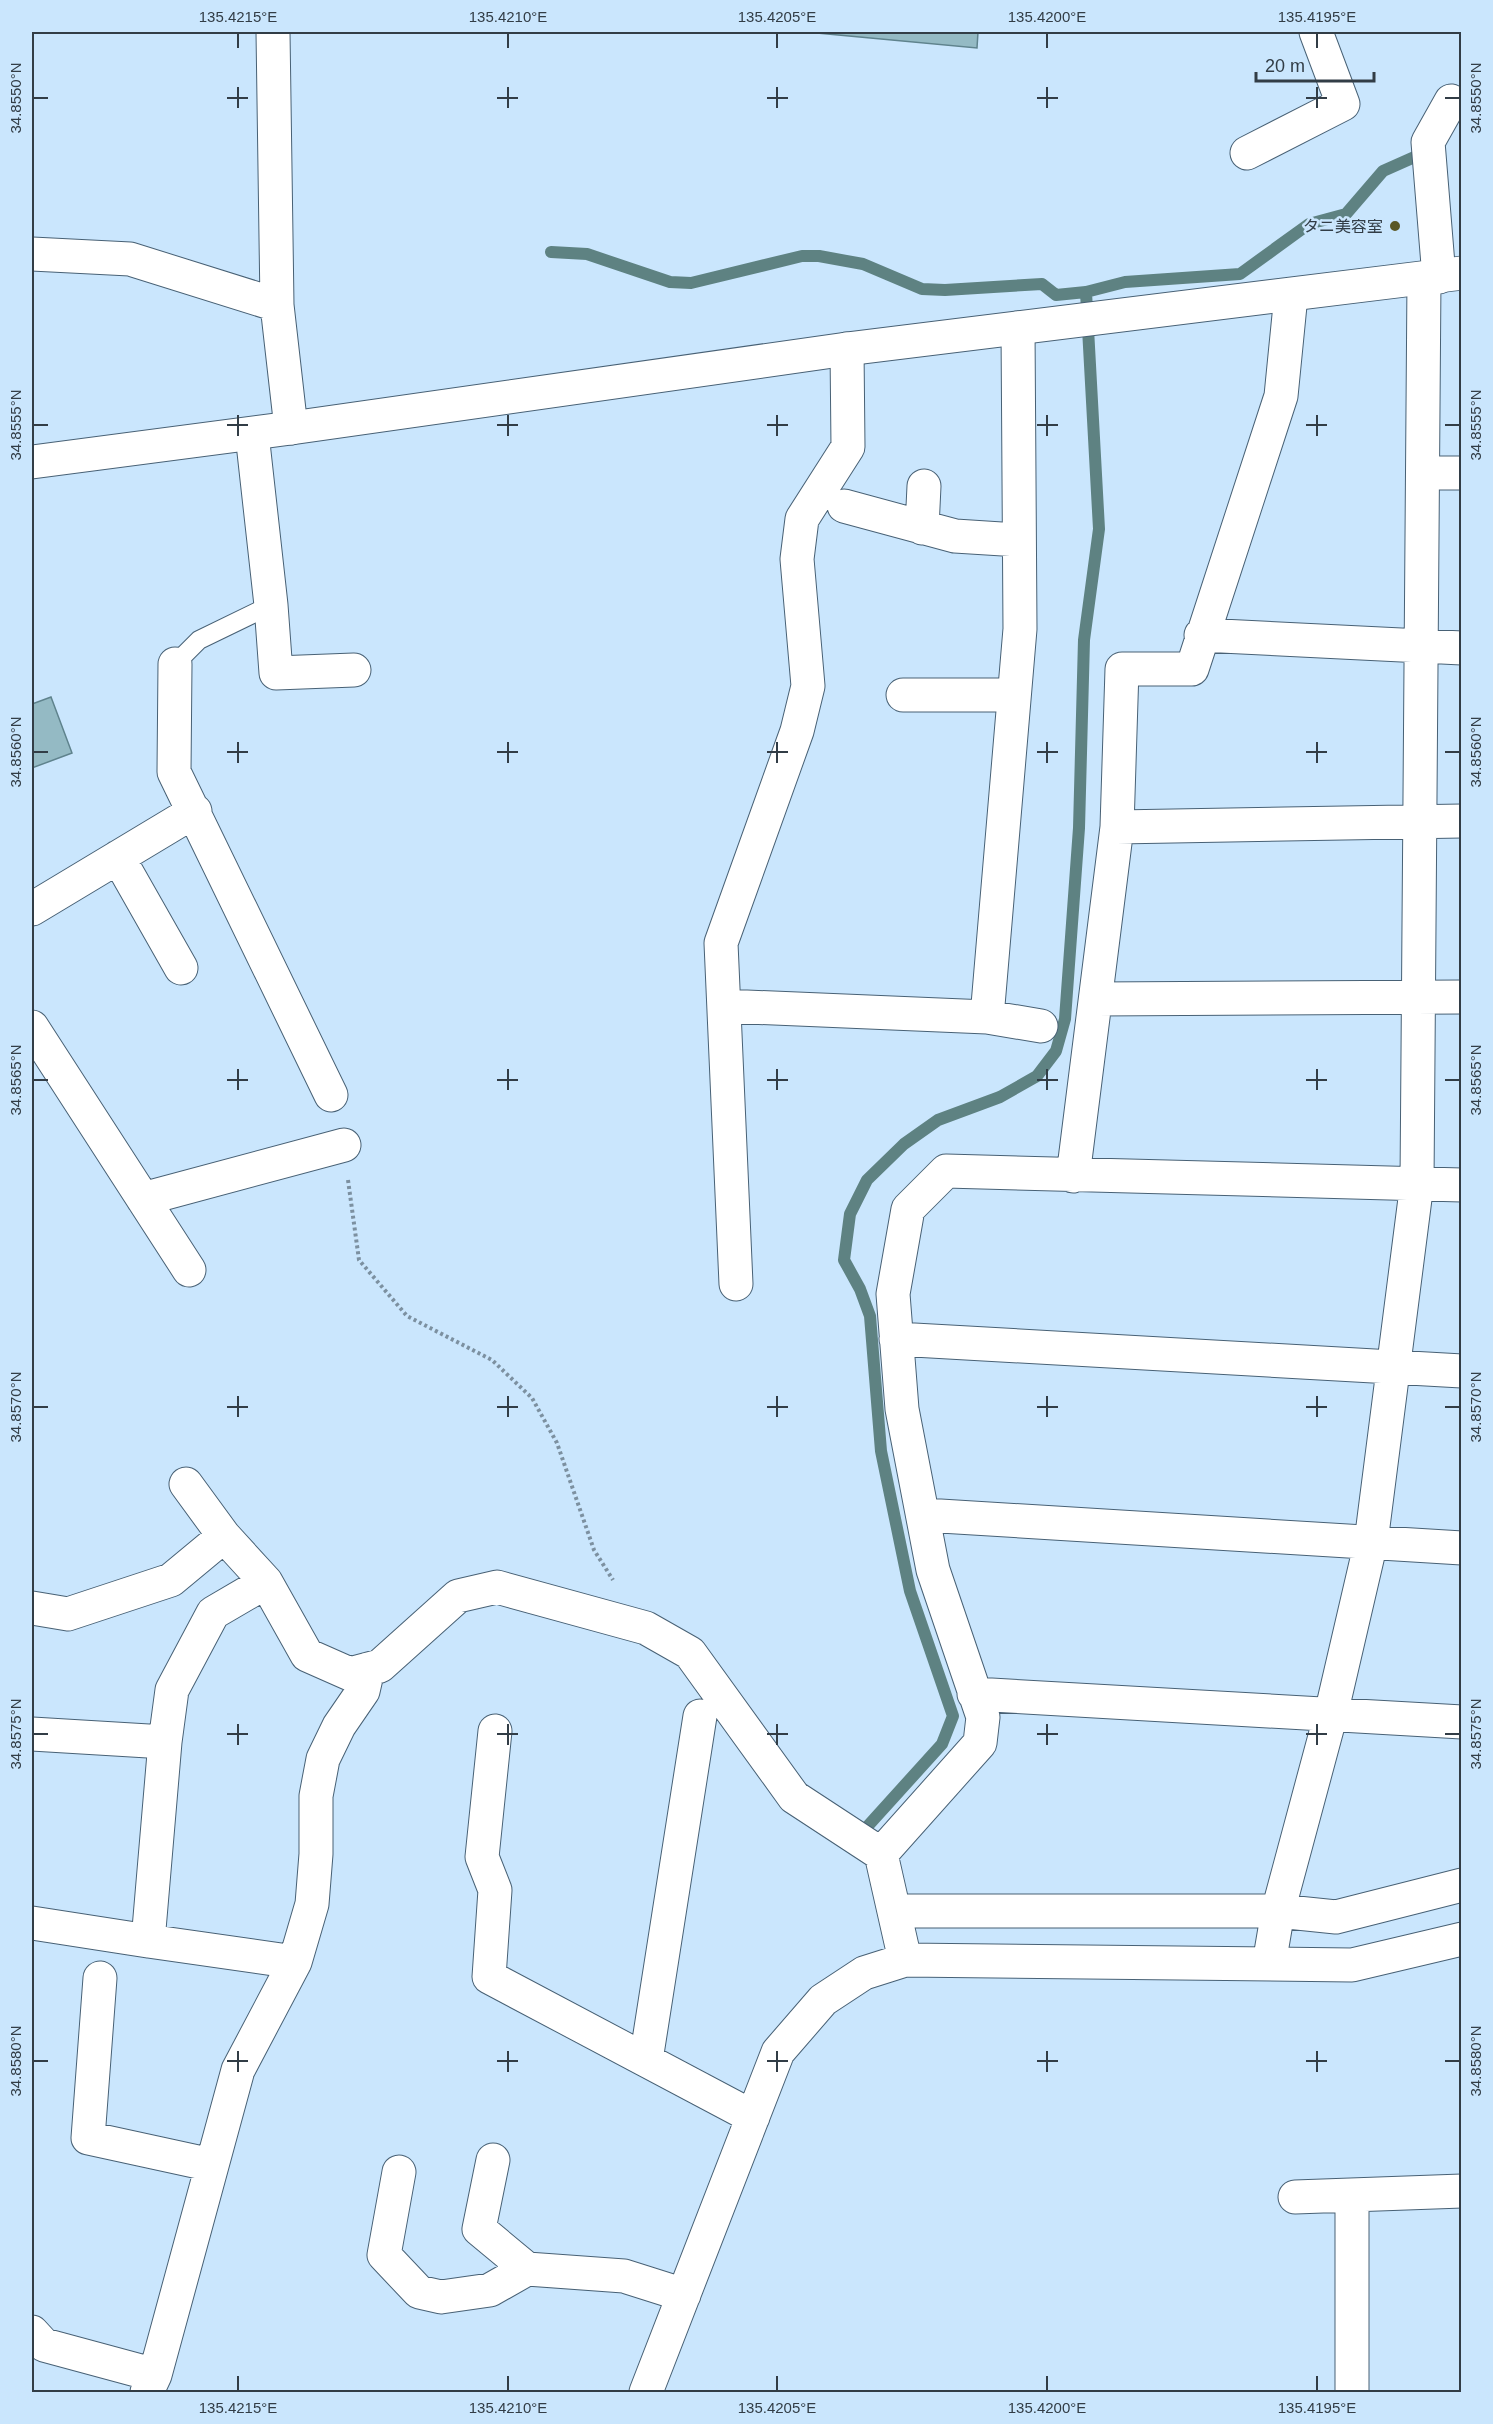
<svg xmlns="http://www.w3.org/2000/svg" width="1493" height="2424" viewBox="0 0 1493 2424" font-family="Helvetica,'Noto Sans JP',sans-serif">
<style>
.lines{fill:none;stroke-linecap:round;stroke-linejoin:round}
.stream{stroke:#5e8282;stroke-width:12}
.building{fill:#94bac4;stroke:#5f838d;stroke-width:1.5}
.lane-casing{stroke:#486175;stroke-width:20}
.street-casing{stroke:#486175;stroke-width:35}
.secondary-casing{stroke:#486175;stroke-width:35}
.path{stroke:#7c90a0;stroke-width:4;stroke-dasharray:3 3;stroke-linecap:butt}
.lane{stroke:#fff;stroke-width:18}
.street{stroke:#fff;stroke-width:33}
.secondary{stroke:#fff;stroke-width:33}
.ticks{fill:none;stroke:#323d46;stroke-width:2}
.poi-dot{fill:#5a5825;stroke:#cae6fd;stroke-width:2}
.labels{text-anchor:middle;stroke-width:5;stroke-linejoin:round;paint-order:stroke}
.poi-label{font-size:16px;fill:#323d46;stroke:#cae6fd;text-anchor:end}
.neatline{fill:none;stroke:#323d46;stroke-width:2}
.ticks-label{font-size:15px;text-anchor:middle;fill:#323d46}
</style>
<rect width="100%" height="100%" fill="#cae6fd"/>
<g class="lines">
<path class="stream" d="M551 252 587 254 670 282 691 283 802 256H819L863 264 922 289 945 290 1042 284 1056 295 1086 292 1125 282 1240 274 1309 224 1346 214 1383 171 1428 151
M866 1828 942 1744 953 1716 910 1591 881 1451 870 1316 860 1289 844 1260 850 1214 867 1180 904 1144 938 1120 1000 1097 1037 1076 1056 1051 1065 1019 1079 828 1084 640 1099 529 1086 292"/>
</g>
<path class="building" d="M806 32H978L977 48Z
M51 697 72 753 32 768V704Z"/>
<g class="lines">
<defs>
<path id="lane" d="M175 664 199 640 271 605"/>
<path id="street" d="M273 32 277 305 291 428
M1247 153 1343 104 1316 32
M32 254 130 259 277 305
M1439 277 1428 142 1451 101
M252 434 271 605 276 673 354 670
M1423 473H1462
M844 506 955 536 1019 540
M922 528 924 486
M1201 635 1462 648
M175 664 174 772 331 1095
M903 695H1014
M1117 827 1462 821
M118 857 181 968
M32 909 195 811
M1096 999 1462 997
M724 1006 987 1017 1041 1026
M987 1017 1020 629 1018 328
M32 1027 189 1270
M1073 1176 1117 827 1122 669H1192L1281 396 1291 295
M143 1199 344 1145
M736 1284 721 943 797 731 808 686 797 559 802 519 848 447 847 349
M896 1339 1462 1371
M186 1484 224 1536 266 1582
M924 1515 1462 1548
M32 1608 68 1614 171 1580 224 1536
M974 1694 1462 1722
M495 1731 482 1857 495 1890 489 1977 753 2117
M32 1734 165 1742
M881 1854 980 1743 983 1717 933 1570 902 1409 893 1294 908 1209 946 1171 1462 1185
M894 1911H1278L1336 1917 1462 1885
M32 1923 148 1941
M295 1962 312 1904 316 1854V1796L323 1759 339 1726 363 1691 368 1669
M1269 1964 1278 1911 1331 1714 1371 1542 1417 1183 1424 279
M100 1978 88 2138 212 2165
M646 2060 700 1716
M493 2160 479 2229 527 2269
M399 2172 384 2255 419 2292 441 2297 490 2290 527 2269 624 2276 684 2295
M1295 2197 1462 2191
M32 2332 44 2345 155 2375
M147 2392 155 2375 238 2070 295 1962 148 1941 165 1742 172 1690 213 1613 266 1582 307 1655 350 1674 380 1666 458 1596 497 1587 646 1628 690 1653 794 1797 881 1854 905 1960
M646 2392 778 2052 823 2000 864 1973 905 1960 1352 1965 1462 1939
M1352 2392V2195"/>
<path id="secondary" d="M32 462 291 428 847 349 1462 273"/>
</defs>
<use href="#lane" class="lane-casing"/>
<use href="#street" class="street-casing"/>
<use href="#secondary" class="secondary-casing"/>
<path class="path" d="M348 1180 359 1260 407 1316 492 1360 532 1398 557 1443 594 1550 613 1580"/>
<use href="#lane" class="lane"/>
<use href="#street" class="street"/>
<use href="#secondary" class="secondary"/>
</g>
<path class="ticks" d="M238 33V48M508 33V48M777 33V48M1047 33V48M1317 33V48M238 87V108M508 87V108M777 87V108M1047 87V108M1317 87V108M33 98H48M227 98H248M497 98H518M767 98H788M1037 98H1058M1306 98H1327M1445 98H1460M238 415V436M508 415V436M777 415V436M1047 415V436M1317 415V436M33 425H48M227 425H248M497 425H518M767 425H788M1037 425H1058M1306 425H1327M1445 425H1460M238 742V763M508 742V763M777 742V763M1047 742V763M1317 742V763M33 752H48M227 752H248M497 752H518M767 752H788M1037 752H1058M1306 752H1327M1445 752H1460M238 1069V1090M508 1069V1090M777 1069V1090M1047 1069V1090M1317 1069V1090M33 1080H48M227 1080H248M497 1080H518M767 1080H788M1037 1080H1058M1306 1080H1327M1445 1080H1460M238 1396V1417M508 1396V1417M777 1396V1417M1047 1396V1417M1317 1396V1417M33 1407H48M227 1407H248M497 1407H518M767 1407H788M1037 1407H1058M1306 1407H1327M1445 1407H1460M238 1724V1745M508 1724V1745M777 1724V1745M1047 1724V1745M1317 1724V1745M33 1734H48M227 1734H248M497 1734H518M767 1734H788M1037 1734H1058M1306 1734H1327M1445 1734H1460M238 2051V2072M508 2051V2072M777 2051V2072M1047 2051V2072M1317 2051V2072M33 2061H48M227 2061H248M497 2061H518M767 2061H788M1037 2061H1058M1306 2061H1327M1445 2061H1460M238 2376V2391M508 2376V2391M777 2376V2391M1047 2376V2391M1317 2376V2391"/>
<circle class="poi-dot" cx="1395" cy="226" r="6"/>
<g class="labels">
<g class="poi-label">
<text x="1383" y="232">タニ美容室</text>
</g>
</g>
<rect width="1493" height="2424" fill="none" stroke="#cae6fd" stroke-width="66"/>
<path d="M1256 72v9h118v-9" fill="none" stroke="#323d46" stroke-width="3"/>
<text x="1265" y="72" font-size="18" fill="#323d46" stroke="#cae6fd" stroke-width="4.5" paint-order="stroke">20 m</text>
<rect x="33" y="33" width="1427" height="2358" class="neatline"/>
<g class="ticks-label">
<text x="238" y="22">135.4215°E</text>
<text x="508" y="22">135.4210°E</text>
<text x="777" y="22">135.4205°E</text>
<text x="1047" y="22">135.4200°E</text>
<text x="1317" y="22">135.4195°E</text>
<text transform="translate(1476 98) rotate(-90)" y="5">34.8550°N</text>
<text transform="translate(16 98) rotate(-90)" y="5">34.8550°N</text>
<text transform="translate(1476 425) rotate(-90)" y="5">34.8555°N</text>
<text transform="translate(16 425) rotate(-90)" y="5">34.8555°N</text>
<text transform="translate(1476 752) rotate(-90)" y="5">34.8560°N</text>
<text transform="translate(16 752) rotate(-90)" y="5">34.8560°N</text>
<text transform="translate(16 1080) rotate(-90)" y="5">34.8565°N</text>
<text transform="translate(1476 1080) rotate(-90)" y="5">34.8565°N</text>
<text transform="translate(16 1407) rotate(-90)" y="5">34.8570°N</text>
<text transform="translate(1476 1407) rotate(-90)" y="5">34.8570°N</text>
<text transform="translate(1476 1734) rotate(-90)" y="5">34.8575°N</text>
<text transform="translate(16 1734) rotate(-90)" y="5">34.8575°N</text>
<text transform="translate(16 2061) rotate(-90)" y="5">34.8580°N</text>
<text transform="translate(1476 2061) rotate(-90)" y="5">34.8580°N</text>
<text x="238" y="2413">135.4215°E</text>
<text x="508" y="2413">135.4210°E</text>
<text x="777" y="2413">135.4205°E</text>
<text x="1047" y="2413">135.4200°E</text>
<text x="1317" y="2413">135.4195°E</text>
</g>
</svg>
